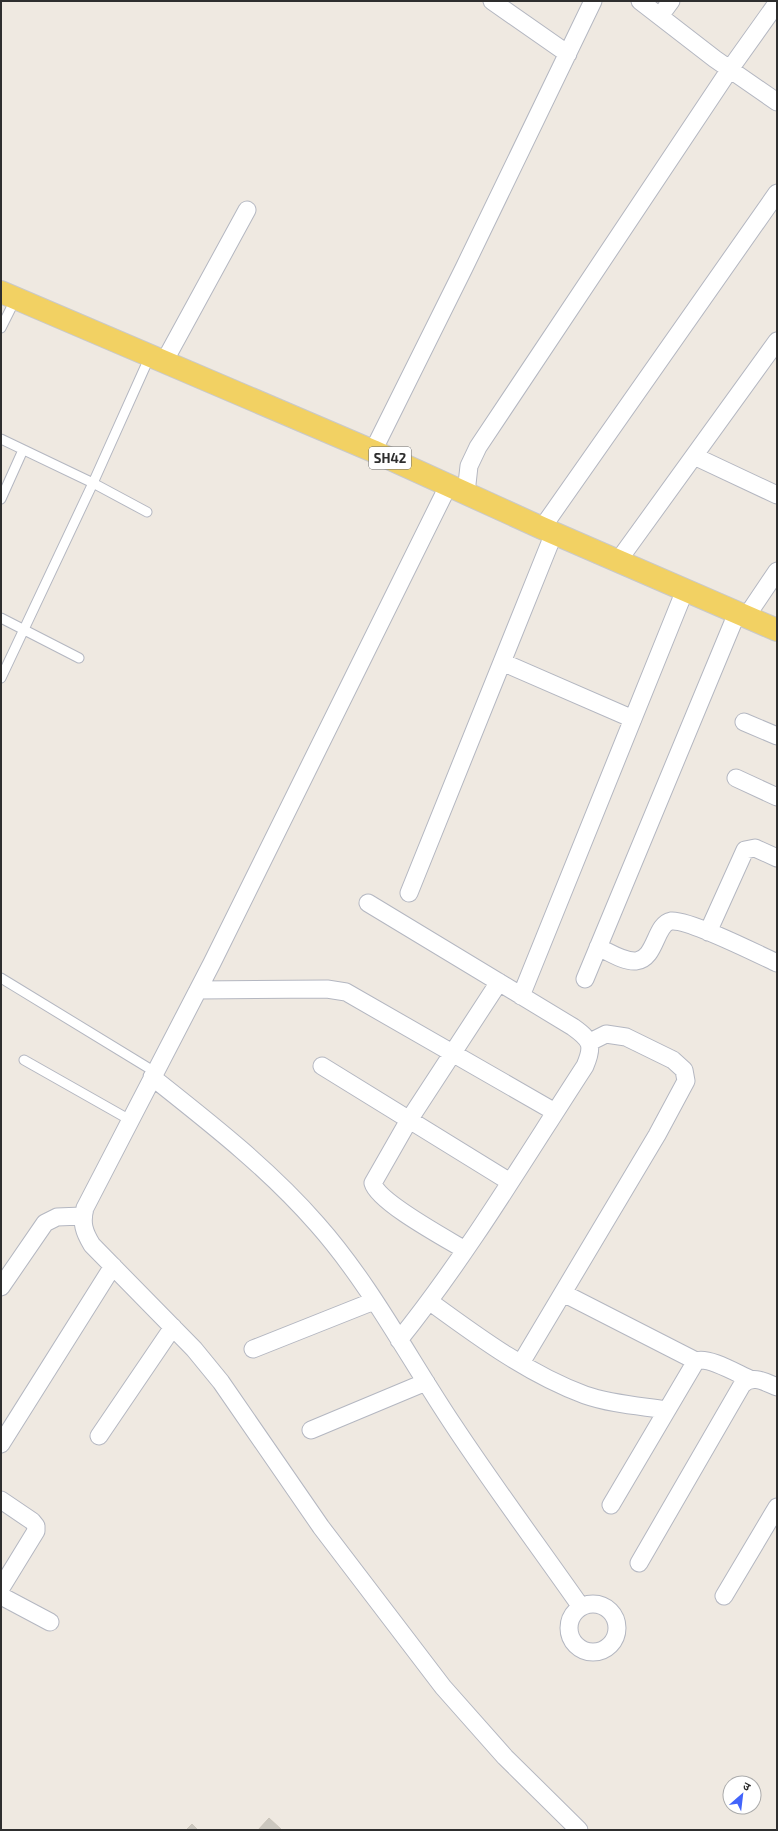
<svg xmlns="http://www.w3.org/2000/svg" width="778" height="1831" viewBox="0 0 778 1831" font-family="'Exo 2','Noto Sans Devanagari',sans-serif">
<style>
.building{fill:#cbc7bf;stroke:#cbc5ba}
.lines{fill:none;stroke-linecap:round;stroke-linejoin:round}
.lane-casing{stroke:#b4b7c1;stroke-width:11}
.street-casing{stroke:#b4b7c1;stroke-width:19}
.primary-casing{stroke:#c9c9c9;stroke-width:24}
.lane{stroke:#fff;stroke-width:9}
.street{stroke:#fff;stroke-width:17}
.primary{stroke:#f2d163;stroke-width:22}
.labels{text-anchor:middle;stroke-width:4;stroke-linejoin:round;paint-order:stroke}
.shield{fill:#fff;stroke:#6d6d6d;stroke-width:1}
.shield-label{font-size:13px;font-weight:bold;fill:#2e2e2e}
</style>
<rect width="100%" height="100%" fill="#efe9e1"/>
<path class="building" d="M269 1818 282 1830H258Z
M192 1824 198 1830H186Z"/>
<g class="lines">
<defs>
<path id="lane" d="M1 328 16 298
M1 439 93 483 147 512
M1 499 23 450
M1 618 79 658
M1 678 93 483 150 356
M1 978 155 1072
M24 1060 130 1120"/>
<path id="street" d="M492 1 568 54
M640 1 715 59 777 102
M660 16 671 1
M164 362 247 210
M373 451 464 268 593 1
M694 456 777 495
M449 484 212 963 85 1208C81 1223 84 1232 92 1245L194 1349 221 1382 321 1527 443 1687 505 1757 579 1830
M466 493 469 466 478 447 730 69 777 3
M542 528 777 193
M618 561 777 341
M746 617 777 571
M502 662 633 719
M744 722 777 736
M736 778 777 797
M409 893 554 533
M368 903 573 1027C591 1040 594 1045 585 1066 525 1158 468 1254 399 1340
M708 932 745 850 755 848 777 858
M598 947C609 952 624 962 636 961 656 959 655 924 671 921 688 919 758 954 777 963
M585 979 737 613
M198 990 327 989 346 992 555 1112
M521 996 685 590
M322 1066 510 1182
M152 1077C210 1123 268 1168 317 1224 371 1285 409 1359 454 1426 495 1488 539 1547 581 1607
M465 1250C445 1238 378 1202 373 1183L409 1120 499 982
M1 1287 45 1223 57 1217 82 1216
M563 1293 696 1361
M429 1301C477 1336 528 1374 585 1395 611 1404 640 1406 666 1410
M253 1349 374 1301
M521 1363 657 1135 686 1081 684 1070 673 1060 626 1037 606 1034 590 1042
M311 1430 426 1382
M99 1436 173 1327
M1 1444 113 1266
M1 1500 32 1521 36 1526V1531L1 1588
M611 1505 696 1361C708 1356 738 1374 750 1379
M639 1563 742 1385C752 1374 765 1382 777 1387
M1 1596 50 1622
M724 1596 777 1507
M569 1628a24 24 0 1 1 48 0a24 24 0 1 1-48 0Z"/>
<path id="primary" d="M1 292 373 451 542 528 777 630"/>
</defs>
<use href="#lane" class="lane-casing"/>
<use href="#street" class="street-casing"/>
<use href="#primary" class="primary-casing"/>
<use href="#lane" class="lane"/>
<use href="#street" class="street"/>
<use href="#primary" class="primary"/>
</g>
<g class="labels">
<rect class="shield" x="369" y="447" width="42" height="22" rx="3"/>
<g class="shield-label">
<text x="390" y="463">SH42</text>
</g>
</g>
<rect width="778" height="1831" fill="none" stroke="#2e2e2e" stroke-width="4"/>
<g transform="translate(742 1795) rotate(28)"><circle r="19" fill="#ffffff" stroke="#ababab"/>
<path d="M0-3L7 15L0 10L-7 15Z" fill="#4264fb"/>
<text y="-6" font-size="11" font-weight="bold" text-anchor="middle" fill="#2e2e2e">उ</text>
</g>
</svg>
